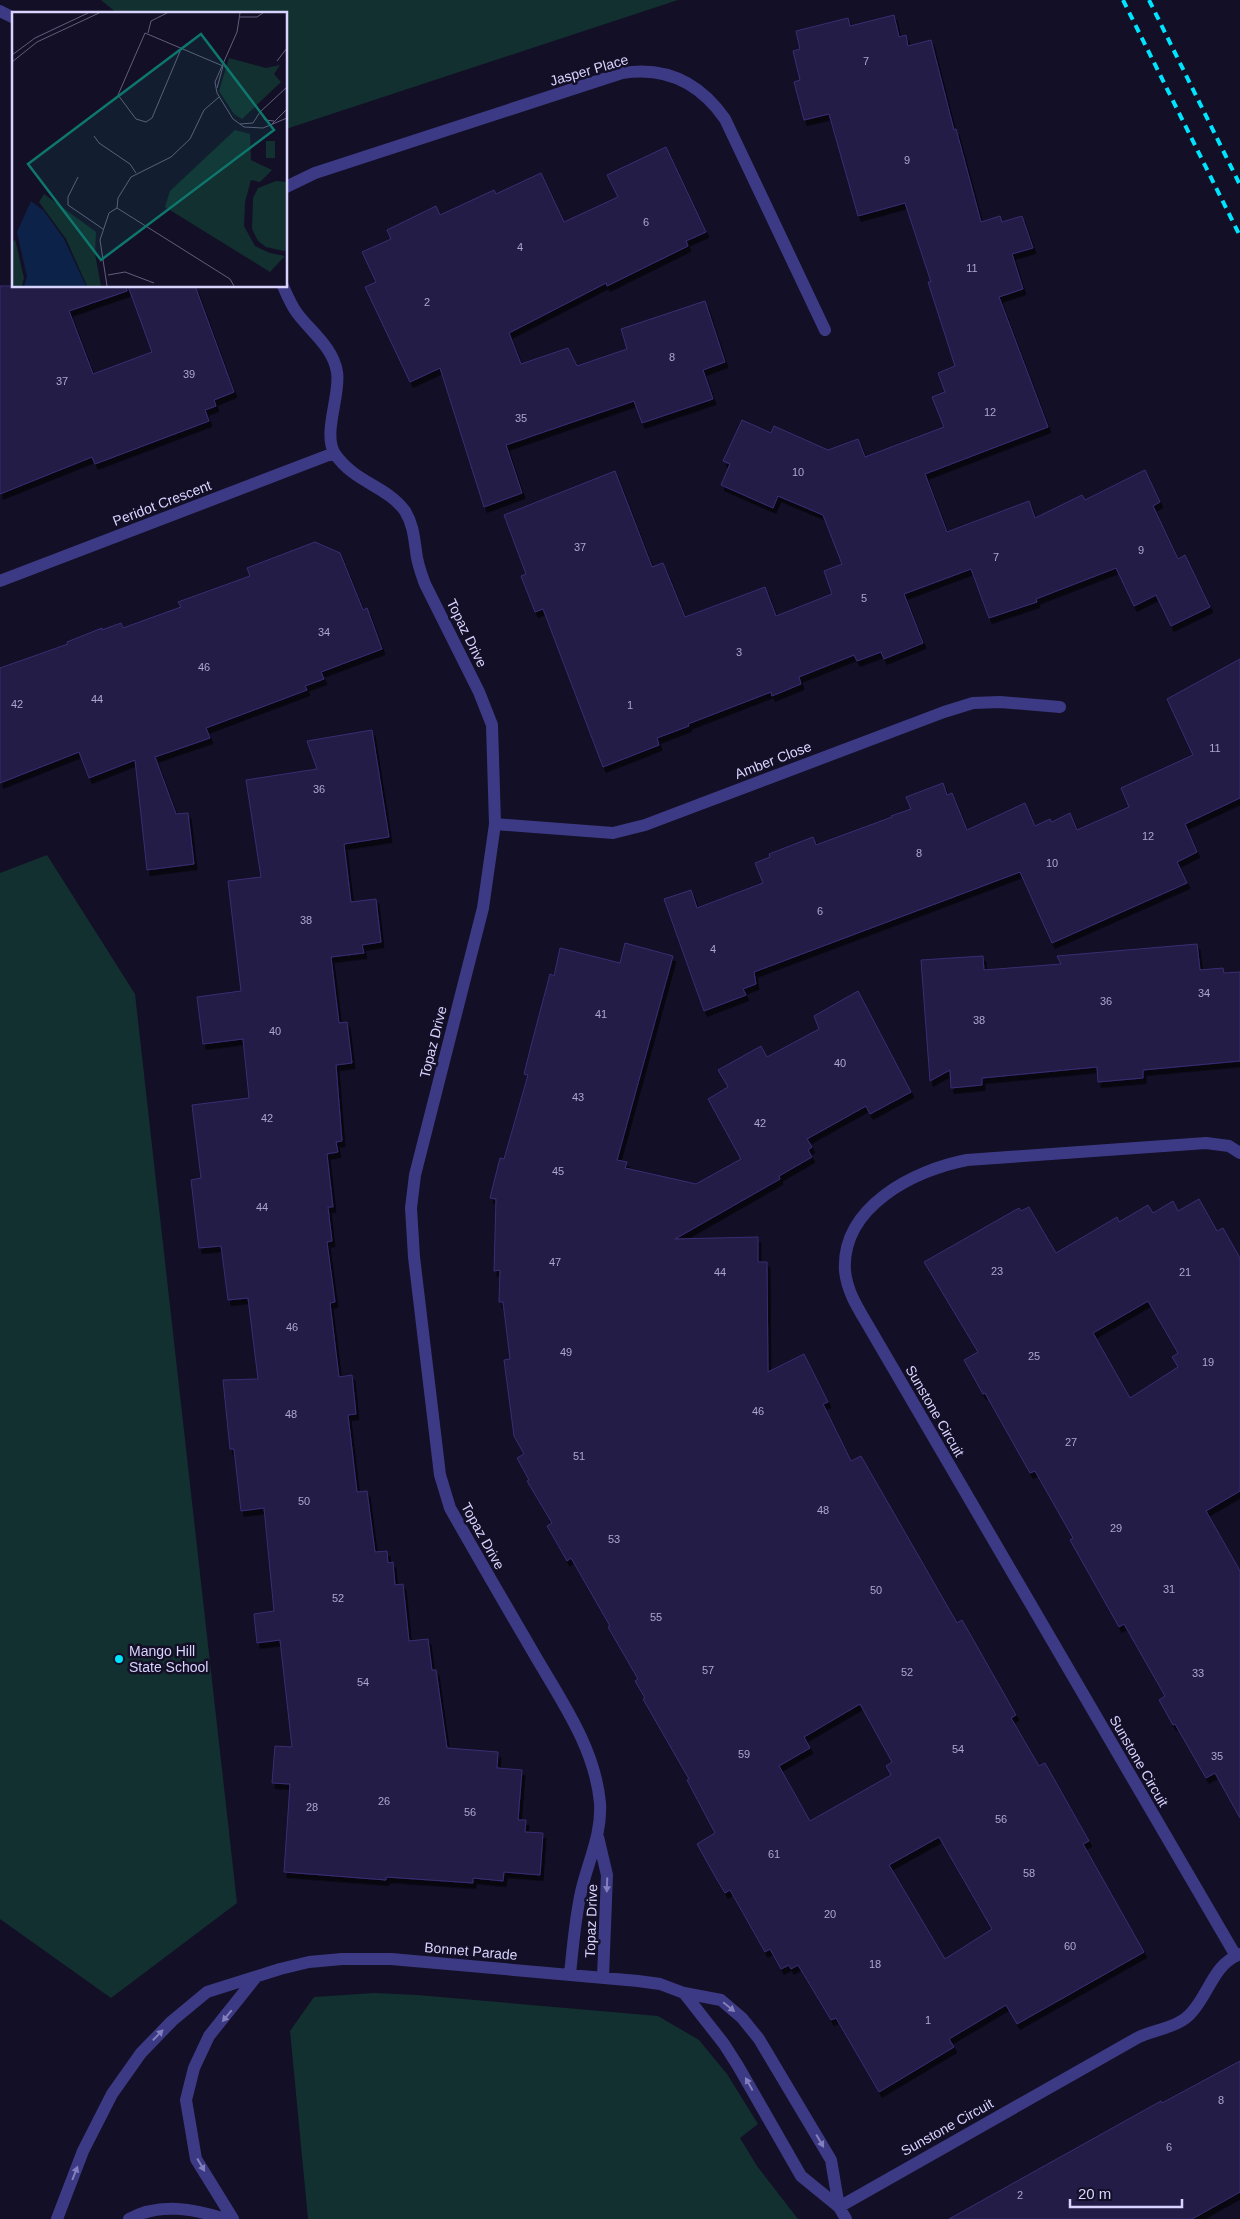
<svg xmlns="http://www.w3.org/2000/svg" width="1240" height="2219" viewBox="0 0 1240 2219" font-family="Helvetica,sans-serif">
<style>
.green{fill:#12302f}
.building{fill:#241b47;stroke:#3b2d73;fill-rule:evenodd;filter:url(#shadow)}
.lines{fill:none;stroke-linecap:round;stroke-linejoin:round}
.minor{stroke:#3d3a85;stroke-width:12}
.rail{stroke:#00e5ff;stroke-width:4;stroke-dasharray:8 6;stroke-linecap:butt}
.oneway{fill:#837fbc}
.poi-dot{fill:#00e5ff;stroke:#130f26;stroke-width:2}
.labels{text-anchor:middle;stroke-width:5;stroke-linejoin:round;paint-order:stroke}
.number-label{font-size:11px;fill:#aca6d1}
.street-label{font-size:14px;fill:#d9d4ff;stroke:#130f26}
.poi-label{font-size:14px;fill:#d9d4ff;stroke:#130f26;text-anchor:start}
.inset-road{fill:none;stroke:#625e7d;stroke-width:1}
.view{fill:#0f766e;fill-opacity:0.15;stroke:#0f766e;stroke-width:2.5}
.inset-edge{fill:none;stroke:#d9d4ff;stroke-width:2.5}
</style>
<defs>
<filter id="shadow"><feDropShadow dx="3" dy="5.5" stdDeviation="0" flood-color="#0009"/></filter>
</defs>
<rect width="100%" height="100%" fill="#130f26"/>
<path class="green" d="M101 0H678L286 129V14H118Z
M47 855 135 994 237 1903 111 1998 0 1919V873Z
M375 1993 417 1995 658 2016 699 2040 727 2074 758 2124 740 2138 757 2166 798 2219H308L290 2031 314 1997Z"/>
<path class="building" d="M894 15 899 37 906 35 908 46 931 40 954 130 956 129 981 222 1000 216 1002 222 1022 216 1033 248 1012 254 1023 289 999 297 1048 427 925 474 947 532 1029 501 1035 518 1082 495 1085 500 1145 470 1160 502 1153 506 1178 559 1185 555 1210 607 1171 626 1156 595 1134 606 1116 568 1036 599 1037 602 989 618 971 569 904 594 923 643 884 659 881 652 857 661 854 655 799 677 801 684 772 696 771 692 688 724 689 726 657 738 659 745 603 767 543 609 535 612 521 576 526 574 504 515 615 471 652 567 663 563 685 617 765 587 776 616 832 594 824 571 842 564 823 515 778 496 773 508 721 485 730 464 723 461 742 420 771 433 774 426 828 450 858 439 865 457 944 427 932 397 945 392 938 373 955 366 928 282H931L905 203 858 216 829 114 804 120 794 82 800 80 793 51 800 49 796 31 848 18 850 26Z
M666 147 706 232 686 241 688 246 607 286 606 283 509 333 521 364 568 348 577 366 627 349 621 329 705 301 725 362 703 370 713 399 642 423 634 401 506 445 522 493 484 507 440 368 410 382 365 287 376 282 362 252 391 239 387 230 436 206 440 215 494 190 496 194 541 173 564 222 618 197 607 175Z
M0 286H126L127 291 69 311 93 374 152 352 128 286H195L234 392 214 400 216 406 205 410 209 421 95 464 92 457 0 494Z
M315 542 340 553 363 610 367 608 382 649 321 672 324 679 305 686 307 690 206 728 210 738 155 757 176 814 188 813 194 864 147 870 135 760 89 778 79 752 0 783V668L68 644 67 642 102 628V630L121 623 123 628 181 607 178 602 250 576 247 568Z
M1240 659V798L1185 824 1197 852 1177 862 1187 883 1052 943 1020 872 754 972 756 984 743 989 746 995 704 1011 664 899 691 890 697 908 763 883 755 863 770 857 769 854 813 837 816 845 892 817 891 816 911 809 906 797 943 783 947 795 952 793 967 830 1025 803 1035 826 1050 819 1052 822 1070 813 1077 830 1129 807 1121 788 1193 755 1167 699Z
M372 730 389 837 344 844 351 902 376 899 381 942 362 945 364 953 331 957 339 1023 347 1022 352 1063 336 1065 342 1141 336 1142 338 1152 327 1154 333 1207H328L332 1241 327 1242 335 1302 330 1303 339 1377 352 1375 356 1414 348 1415 357 1492 367 1491 375 1552 387 1551 388 1563 393 1562 395 1585 403 1584 409 1641 428 1639 432 1670H436L447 1748 498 1752 497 1768 522 1770 518 1820H526L525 1832 543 1833 540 1875 504 1872 503 1881 473 1878V1883L386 1877V1880L284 1872 290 1784 272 1783 275 1746 292 1747 280 1640 257 1643 254 1614 274 1611 264 1508 241 1511 234 1449H230L223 1380 258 1379 248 1298 228 1300 221 1246 199 1248 191 1180 201 1178 192 1105 249 1098 243 1039 203 1044 197 997 241 991 228 881 261 877 246 780 317 769 307 741Z
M625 943 673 956 617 1160 627 1162 625 1168 696 1184 741 1159 708 1099 728 1087 718 1070 761 1046 767 1057 819 1029 814 1016 858 991 911 1092 870 1114 866 1106 807 1139 812 1147 808 1150 812 1157 779 1176 780 1179 675 1239 758 1237V1262H767L768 1372 804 1354 828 1402 823 1404 851 1461 861 1456 957 1623 962 1620 1016 1715 1011 1718 1039 1766 1045 1763 1089 1841 1083 1844 1144 1952 1017 2024 1006 2005 949 2039 954 2047 879 2092 836 2018 831 2020 798 1965 791 1969 789 1965 781 1969 770 1949 765 1952 730 1890 725 1893 716 1878 697 1844 715 1833 687 1780 689 1779 643 1699 645 1698 635 1681 638 1679 608 1627 610 1626 571 1558 567 1561 547 1526 552 1523 527 1481 529 1480 517 1458 524 1454 514 1436 504 1360 510 1359 503 1302H499L500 1270 494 1271 496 1199 490 1198 500 1158 504 1159 528 1075 524 1074 532 1042 550 974 554 976 560 948 620 963ZM860 1704 892 1762 886 1766 891 1775 810 1821 779 1766 810 1748 804 1737ZM939 1837 992 1929 945 1959 889 1865Z
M1197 944 1200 970 1223 968 1224 973 1240 972V1061L1143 1070V1078L1098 1082 1097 1067 982 1078V1085L951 1088 950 1070 930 1081 921 960 983 956 984 970 1061 964 1057 956Z
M1199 1199 1217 1231 1223 1228 1240 1258V1491L1206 1511 1240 1571V1818L1215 1773 1206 1778 1175 1724 1173 1725 1159 1700 1165 1696 1124 1624 1119 1627 1070 1540 1073 1538 1035 1471 1030 1473 985 1393 983 1394 964 1360 978 1352 924 1262 1019 1208 1021 1211 1029 1207 1056 1253 1117 1217 1119 1222 1148 1205 1153 1213 1173 1201 1178 1211ZM1148 1301 1178 1353 1172 1357 1178 1367 1130 1398 1093 1333Z
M1240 2061V2192L1192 2219H949L1161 2101 1162 2103Z"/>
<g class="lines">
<path class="minor" d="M0 11 14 18
M286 187 315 173 622 73C666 66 700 83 725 119L825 330
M283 286C287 295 291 305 297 313 311 332 333 347 337 372 341 394 322 434 335 454 355 483 387 486 405 511 413 524 414 537 416 551 417 563 421 573 425 584L479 692 492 725 495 824 483 908 415 1175 411 1208 414 1257 440 1475 450 1508C477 1556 505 1604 533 1652 560 1699 595 1747 600 1803 602 1835 588 1861 581 1892 575 1919 573 1946 570 1974
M0 581 334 453
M495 824 613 833 645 825 944 712 973 703 1000 702 1060 707
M598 1837 607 1875 603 1977
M1236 1956 869 1327C859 1310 847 1292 845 1271 841 1207 914 1170 967 1160L1206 1143 1229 1146 1240 1153
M684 1993 724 2044 738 2066 801 2176 839 2207
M839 2207 1137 2038C1155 2029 1179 2028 1192 2012 1210 1992 1213 1965 1240 1954
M57 2219 83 2151 112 2094 141 2053 172 2021 207 1992 280 1969 309 1962 342 1959H391L638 1981 660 1984 684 1993 721 2000 742 2018 759 2039 831 2160 839 2207 846 2219
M129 2219C160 2202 194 2209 226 2219
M233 2219 196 2159 186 2100 194 2068 209 2036 256 1977"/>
<path class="rail" d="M1123 0 1240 236
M1149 0 1240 185"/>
</g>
<defs><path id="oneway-solid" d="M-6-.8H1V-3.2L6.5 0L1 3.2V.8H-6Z" transform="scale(1.25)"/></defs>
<g class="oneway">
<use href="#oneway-solid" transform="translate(607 1885) rotate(92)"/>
<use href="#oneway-solid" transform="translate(729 2007) rotate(39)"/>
<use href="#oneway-solid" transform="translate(227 2016) rotate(129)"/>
<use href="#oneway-solid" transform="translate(158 2035) rotate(-46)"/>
<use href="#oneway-solid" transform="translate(749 2084) rotate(-119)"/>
<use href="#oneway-solid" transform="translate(820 2141) rotate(60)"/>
<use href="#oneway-solid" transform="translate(201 2165) rotate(60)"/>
<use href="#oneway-solid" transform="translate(75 2173) rotate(-69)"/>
</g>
<circle class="poi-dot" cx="119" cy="1659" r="5"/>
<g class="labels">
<g class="number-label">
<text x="866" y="65">7</text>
<text x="907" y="164">9</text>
<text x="646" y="226">6</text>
<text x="520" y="251">4</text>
<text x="972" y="272">11</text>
<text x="427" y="306">2</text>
<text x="672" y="361">8</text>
<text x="189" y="378">39</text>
<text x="62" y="385">37</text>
<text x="990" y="416">12</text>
<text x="521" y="422">35</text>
<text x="798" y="476">10</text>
<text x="580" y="551">37</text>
<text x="1141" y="554">9</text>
<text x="996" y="561">7</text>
<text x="864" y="602">5</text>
<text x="324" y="636">34</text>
<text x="739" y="656">3</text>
<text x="204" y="671">46</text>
<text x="97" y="703">44</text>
<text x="17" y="708">42</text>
<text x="630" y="709">1</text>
<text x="1215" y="752">11</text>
<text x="319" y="793">36</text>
<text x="1148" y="840">12</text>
<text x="919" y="857">8</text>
<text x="1052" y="867">10</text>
<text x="820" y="915">6</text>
<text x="306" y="924">38</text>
<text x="713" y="953">4</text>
<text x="1204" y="997">34</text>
<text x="1106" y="1005">36</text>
<text x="601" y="1018">41</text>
<text x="979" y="1024">38</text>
<text x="275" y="1035">40</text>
<text x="840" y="1067">40</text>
<text x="578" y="1101">43</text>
<text x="267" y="1122">42</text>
<text x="760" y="1127">42</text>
<text x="558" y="1175">45</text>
<text x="262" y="1211">44</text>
<text x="555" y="1266">47</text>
<text x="997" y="1275">23</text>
<text x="720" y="1276">44</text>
<text x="1185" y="1276">21</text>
<text x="292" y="1331">46</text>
<text x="566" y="1356">49</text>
<text x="1034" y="1360">25</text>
<text x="1208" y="1366">19</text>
<text x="758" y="1415">46</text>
<text x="291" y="1418">48</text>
<text x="1071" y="1446">27</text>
<text x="579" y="1460">51</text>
<text x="304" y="1505">50</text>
<text x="823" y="1514">48</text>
<text x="1116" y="1532">29</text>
<text x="614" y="1543">53</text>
<text x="1169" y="1593">31</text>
<text x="876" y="1594">50</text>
<text x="338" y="1602">52</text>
<text x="656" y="1621">55</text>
<text x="708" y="1674">57</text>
<text x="907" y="1676">52</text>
<text x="1198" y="1677">33</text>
<text x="363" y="1686">54</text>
<text x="958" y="1753">54</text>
<text x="744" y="1758">59</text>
<text x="1217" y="1760">35</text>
<text x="384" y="1805">26</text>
<text x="312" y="1811">28</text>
<text x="470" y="1816">56</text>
<text x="1001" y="1823">56</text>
<text x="774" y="1858">61</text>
<text x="1029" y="1877">58</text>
<text x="830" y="1918">20</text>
<text x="1070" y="1950">60</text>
<text x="875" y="1968">18</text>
<text x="928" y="2024">1</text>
<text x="1221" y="2104">8</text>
<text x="1169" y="2151">6</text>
<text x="1020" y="2199">2</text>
</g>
<g class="street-label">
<text transform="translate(589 70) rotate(-16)" y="5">Jasper Place</text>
<text transform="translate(162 503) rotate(-21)" y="5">Peridot Crescent</text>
<text transform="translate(467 633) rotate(64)" y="5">Topaz Drive</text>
<text transform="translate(773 760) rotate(-21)" y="5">Amber Close</text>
<text transform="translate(433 1042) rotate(-76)" y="5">Topaz Drive</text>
<text transform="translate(935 1411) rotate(60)" y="5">Sunstone Circuit</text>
<text transform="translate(483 1536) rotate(61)" y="5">Topaz Drive</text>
<text transform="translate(1139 1761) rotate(60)" y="5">Sunstone Circuit</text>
<text transform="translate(591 1921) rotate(-88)" y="5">Topaz Drive</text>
<text transform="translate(471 1951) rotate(5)" y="5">Bonnet Parade</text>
<text transform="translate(947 2127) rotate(-29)" y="5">Sunstone Circuit</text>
</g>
<g class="poi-label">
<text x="129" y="1656">Mango Hill<tspan x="129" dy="16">State School</tspan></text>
</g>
</g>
<g transform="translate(12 12)">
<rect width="275" height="275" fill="#130f26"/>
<path d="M217 46 254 56 268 53 262 62 269 70 230 107 222 102 207 79ZM223 118 238 122 239 148 260 158 248 170 239 168 233 190 232 214 243 234 258 241 273 244 258 260 153 195 158 179ZM254 129H263V146H254ZM264 169 275 170V238L272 239 254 235 246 229 240 217 241 186 246 176ZM32 182 84 220 83 242 89 274H75L54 227 27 190ZM3 227 12 266 10 274H0V232Z" fill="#12302f"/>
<path d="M19 189 32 199 52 227 74 274H12L15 265 5 220Z" fill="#0c2248"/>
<path class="inset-road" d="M228 1 225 20 203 70 205 81 221 107 232 115 251 116 275 106M228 5H245L251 1M136 21 139 9 155 1M169 37 140 106 134 110 124 107 106 83 133 21 211 54M0 43 23 26 76 1M265 49 275 36M0 50 25 30 87 1M205 76 211 54M248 100 253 108 262 109M228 112 241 111 248 100 275 75M258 114 275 97M82 124 87 131 118 152 124 161M66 165 56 185V193L91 217M105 196 218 267 222 274M96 263 113 260 142 271M95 274 88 228 97 201 105 196 106 186 119 165 159 145 178 127 192 98 207 85"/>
<path class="view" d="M189 22 262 118 89 248 16 152Z"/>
<rect width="275" height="275" class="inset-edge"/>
</g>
<path d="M1070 2199v8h112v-8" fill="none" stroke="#d9d4ff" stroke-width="2.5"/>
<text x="1078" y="2199" font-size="15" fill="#d9d4ff" stroke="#130f26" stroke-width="4" paint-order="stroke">20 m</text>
</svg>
